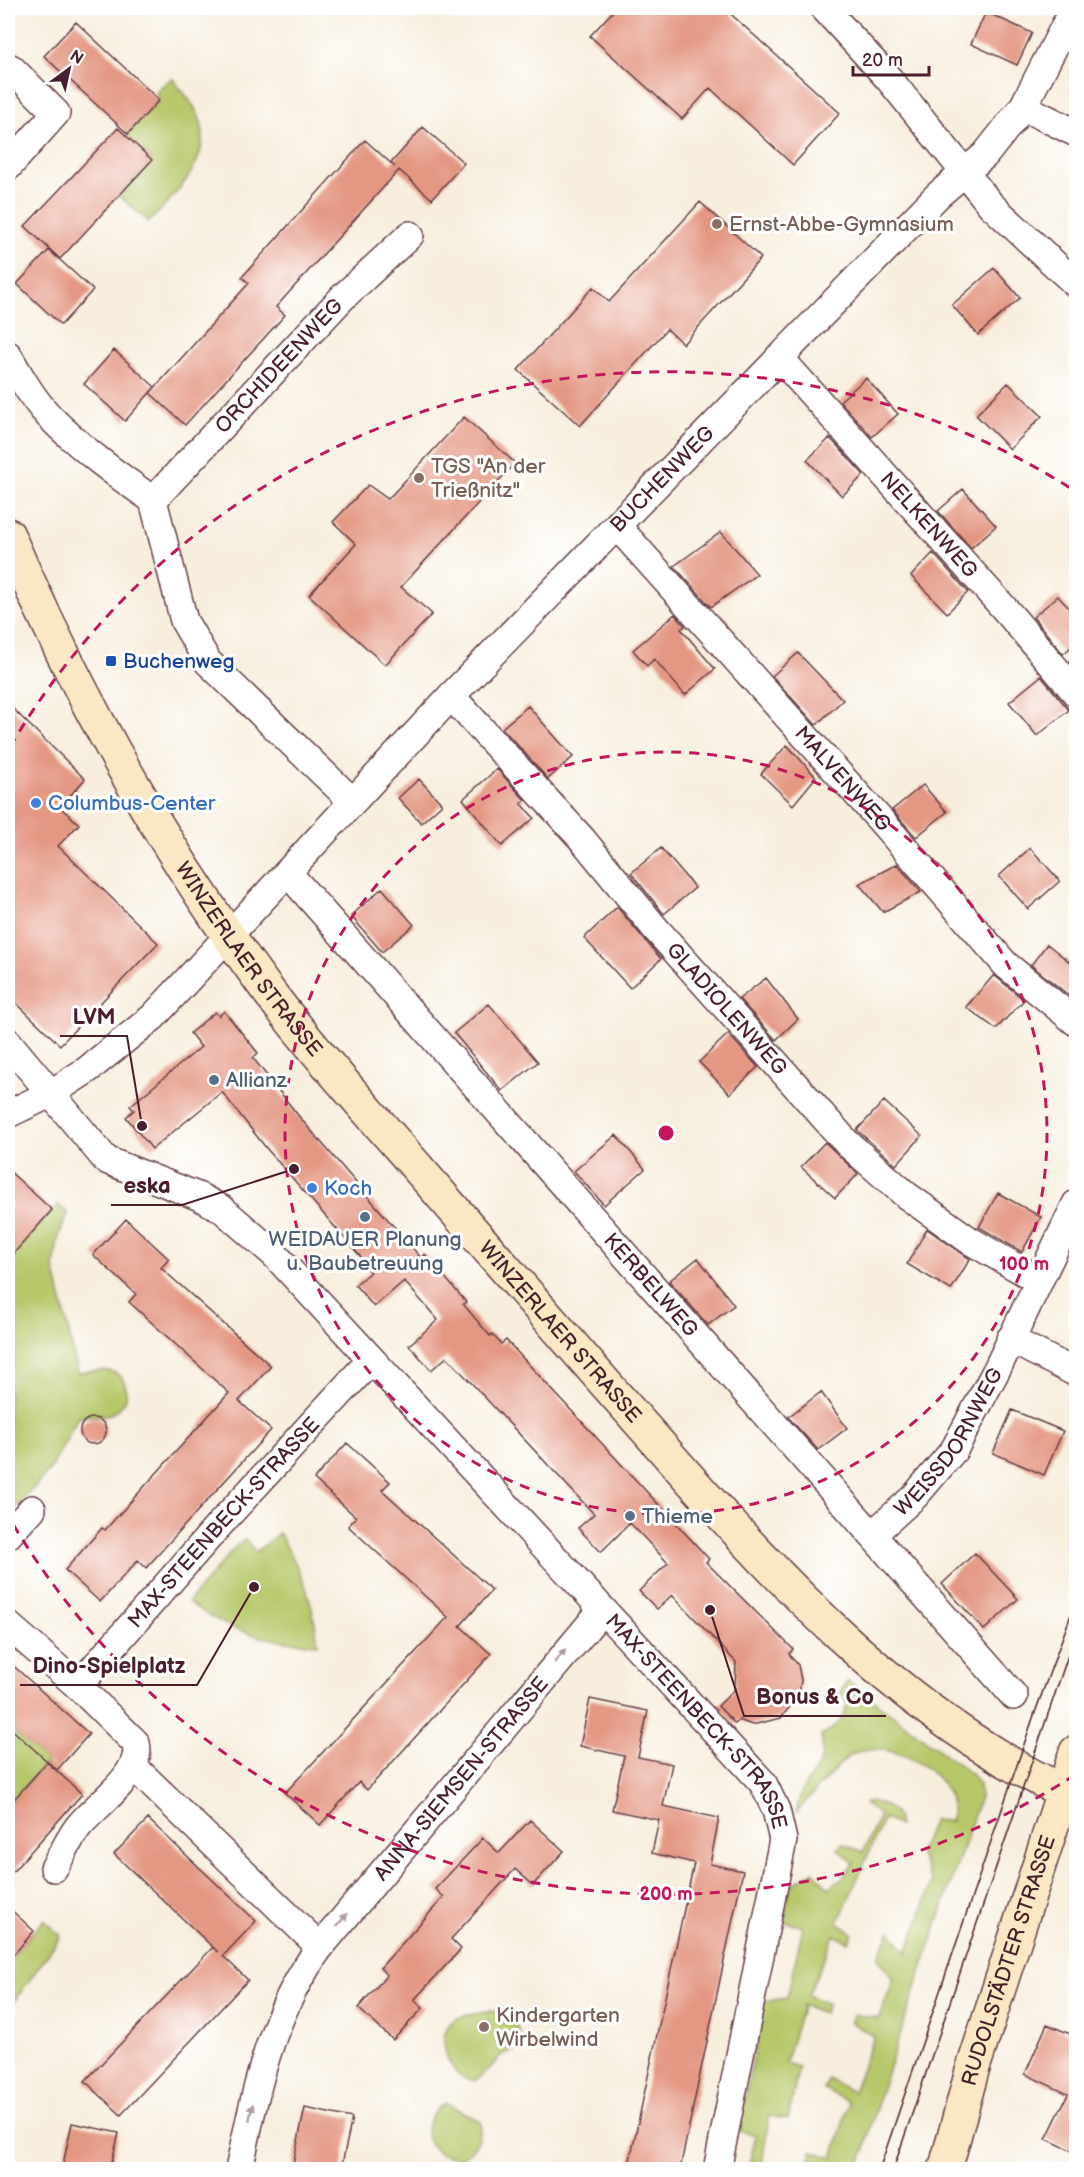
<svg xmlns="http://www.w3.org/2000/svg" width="1084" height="2177" viewBox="0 0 1084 2177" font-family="'Balsamiq Sans',sans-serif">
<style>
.green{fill:#b7c86b;stroke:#80744b;stroke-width:1.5}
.building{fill:#e49884}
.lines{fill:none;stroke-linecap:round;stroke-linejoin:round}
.minor-casing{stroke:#643e46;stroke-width:30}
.secondary-casing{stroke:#643e46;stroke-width:36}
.minor{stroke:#fff;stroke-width:27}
.secondary{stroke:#fae7c3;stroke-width:33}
.tram{stroke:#4a1f2b;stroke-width:1.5}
.oneway{fill:#ae9aa0}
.ring{fill:none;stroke:#c2185b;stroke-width:3;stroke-dasharray:10 8}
.education-dot{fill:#8d6e63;stroke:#fff;stroke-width:2}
.transit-dot{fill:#1a4fb4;stroke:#fff;stroke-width:2}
.shop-dot{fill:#3f7fe0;stroke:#fff;stroke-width:2}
.service-dot{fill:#5c6f8a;stroke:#fff;stroke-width:2}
.labels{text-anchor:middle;stroke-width:6;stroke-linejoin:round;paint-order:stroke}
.education-label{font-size:21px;fill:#785e54;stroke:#fff;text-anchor:start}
.street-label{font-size:21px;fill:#4a1f2b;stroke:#fff}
.transit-label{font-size:21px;fill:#164399;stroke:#fff;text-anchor:start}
.shop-label{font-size:21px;fill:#366cbe;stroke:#fff;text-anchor:start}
.service-label{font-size:21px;fill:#4e5e75;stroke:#fff;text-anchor:start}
.centre{fill:#c2185b;stroke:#fff;stroke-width:3}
.ring-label{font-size:18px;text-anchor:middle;font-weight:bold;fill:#c2185b;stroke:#fff;stroke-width:6;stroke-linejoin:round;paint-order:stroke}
.leader{fill:none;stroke:#4a1f2b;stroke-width:2}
.callout-dot{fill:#4a1f2b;stroke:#fff;stroke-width:2}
.callout-label{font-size:22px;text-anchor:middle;font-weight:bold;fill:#4a1f2b;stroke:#fff;stroke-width:6;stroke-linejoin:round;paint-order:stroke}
</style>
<rect width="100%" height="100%" fill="#fff"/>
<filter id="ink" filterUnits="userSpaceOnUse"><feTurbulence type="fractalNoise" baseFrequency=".0167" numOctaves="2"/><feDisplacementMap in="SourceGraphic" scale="12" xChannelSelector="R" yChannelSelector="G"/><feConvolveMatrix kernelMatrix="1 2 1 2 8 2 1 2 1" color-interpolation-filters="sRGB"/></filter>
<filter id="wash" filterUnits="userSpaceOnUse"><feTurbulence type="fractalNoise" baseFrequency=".008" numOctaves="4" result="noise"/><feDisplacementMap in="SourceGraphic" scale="24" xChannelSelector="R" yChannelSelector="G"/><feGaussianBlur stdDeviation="1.35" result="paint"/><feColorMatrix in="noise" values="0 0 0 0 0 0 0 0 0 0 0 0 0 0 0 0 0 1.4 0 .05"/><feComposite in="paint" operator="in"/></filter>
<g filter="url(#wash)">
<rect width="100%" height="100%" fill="#f7eedd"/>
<path class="green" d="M172 78C181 90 194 103 199 117 216 157 173 197 149 222L119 196 152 160 126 136 159 100 156 91Z
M58 1205 67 1212 58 1240 54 1267 78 1373C102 1369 129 1365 126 1399 116 1419 99 1416 79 1416L50 1470 8 1516V1259Z
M279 1533C303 1575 312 1595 318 1644 266 1641 232 1634 188 1602L238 1544 245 1540 256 1552Z
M848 1681 971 1774 979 1785 980 1797 880 2094 859 2169 829 2170V2167L809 2160 812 2151 833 2158 849 2102 824 2089 828 2079 853 2092 874 2036 850 2022 854 2014 878 2019 894 1979 878 1958 890 1931 907 1953 932 1882 919 1853 933 1820 951 1821C951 1814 952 1805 950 1798 939 1765 882 1736 850 1756 837 1764 808 1800 796 1813 798 1806 799 1796 803 1789 815 1768 827 1763 821 1736 837 1727 843 1721 848 1703L840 1693Z
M8 1726 47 1761 8 1806Z
M870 1801C884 1804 898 1809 899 1826L884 1818 838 1923 853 1933 849 1942 834 1935 808 1995 828 2004 824 2013 803 2005 785 2063 799 2067 788 2119 769 2116 762 2164 777 2169H748L756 2135 738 2131 765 2001 787 1998 803 1927 784 1922 790 1886 813 1871 829 1888 843 1877 854 1863 838 1849 842 1843 863 1852 880 1815 864 1804Z
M44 1920 61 1936 8 2010V1961Z
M494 2011C520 2018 533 2046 501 2055L495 2064 475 2081C471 2080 465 2079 462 2077 445 2066 436 2034 454 2020 462 2014 483 2013 494 2011Z
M445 2103 480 2121C483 2139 475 2150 460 2158 453 2157 443 2156 437 2151 419 2139 428 2111 445 2103Z"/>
<g id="blocks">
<path class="building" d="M616 8H724L840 113 793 165 710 88 682 119 590 36Z
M986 12 1032 33 1017 65 971 44Z
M76 22 159 100 128 134 44 56Z
M423 127 464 163 432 199 399 170 276 307 285 315 185 425 150 393 249 283 242 277 365 140 395 167 391 163Z
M118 128 152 160 60 259 25 226Z
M700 202 761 258 683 344 667 329 580 426 518 370 593 287 609 302Z
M49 250 93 290 61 325 17 284Z
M994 268 1020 298 978 335 952 305Z
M114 350 155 387 125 421 84 384Z
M866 378 898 414 872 437 840 401Z
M1008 383 1042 416 1010 449 976 415Z
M464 417 515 463 401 587 432 614 385 665 309 595 356 544 333 522 368 485 388 499Z
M830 438 864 475 842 496 807 460Z
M963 489 996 526 971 548 938 511Z
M721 532 757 574 711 607 674 566Z
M933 553 968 592 947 613 911 576Z
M1058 596 1077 617V642L1063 654 1033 617Z
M675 614 685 626 681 629 715 669 685 695 654 659 647 666 633 650Z
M798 653 843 700 816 725 772 676Z
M1041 676 1069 710 1037 736 1009 702Z
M8 704 85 779 60 807 79 824 58 846 158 943 60 1045 8 995Z
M528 706 573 757 548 779 502 728Z
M787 745 816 777 793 805 761 774Z
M497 769 525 800 521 803 534 818 502 846 463 799Z
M419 779 442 804 421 823 398 798Z
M923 785 947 812 916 837 892 810Z
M661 848 695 888 664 914 631 873Z
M1030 848 1060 881 1028 909 999 876Z
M897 864 921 892 883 912 859 884Z
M382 888 414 925 382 952 351 916Z
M617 907 661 959 630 988 584 938Z
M1047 944 1077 968V1002L1031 965Z
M994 975 1024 1000 996 1029 966 1007Z
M766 978 798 1019 776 1040 739 999Z
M489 1004 538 1062 502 1091 454 1033Z
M224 1011 258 1053 253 1058 301 1119 421 1258 425 1254 466 1302 463 1304 490 1336 492 1334 501 1344 506 1340 709 1559 706 1562 793 1649 789 1654 798 1665 801 1680 799 1695 781 1718 752 1725 739 1720 735 1724 718 1706 735 1689 736 1662 672 1595 657 1609 639 1591 668 1563 630 1523 601 1552 578 1528 594 1514 447 1357 431 1370 409 1345 438 1320 404 1281 374 1307 355 1285 370 1272 366 1267 368 1265 267 1149 222 1092 152 1149 126 1117 134 1110 130 1106 201 1047 190 1033 215 1012 219 1016Z
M728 1034 758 1067 730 1094 699 1062Z
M884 1101 922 1136 896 1165 857 1130Z
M616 1135 645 1169 604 1205 574 1171Z
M825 1142 858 1174 835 1198 801 1167Z
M8 1170 52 1210 8 1260Z
M998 1193 1041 1217 1022 1252 979 1227Z
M126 1219 169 1259 161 1268 271 1366 239 1401 271 1430 146 1568 138 1560 100 1602 65 1570 102 1528 105 1530 229 1393 129 1302 136 1294 93 1255Z
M927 1229 970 1259 951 1290 907 1264Z
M698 1258 734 1305 708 1325 669 1281Z
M821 1392 847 1428 818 1450 788 1417Z
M1012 1410 1063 1431 1044 1475 993 1453Z
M80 1431a13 13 0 1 1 26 0a13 13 0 1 1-26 0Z
M347 1443 390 1482 382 1490 492 1590 460 1626 491 1654 367 1790 359 1782 320 1825 285 1793 448 1617 348 1526 356 1517 314 1479Z
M975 1553 1018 1599 984 1630 942 1584Z
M8 1661 89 1734 57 1770 8 1726Z
M590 1699 648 1711 638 1757 672 1764 663 1806 719 1818 710 1864 743 1871 680 2169H628L694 1863 652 1853 659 1820 612 1810 624 1756 580 1746Z
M47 1762 82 1794 8 1877V1806Z
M148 1819 256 1921 223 1956 248 1980 121 2115 85 2081 213 1947 218 1952 114 1854Z
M530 1820 564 1851 533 1885 515 1869 451 1939 461 1949 414 2000 423 2008 393 2040 358 2008 387 1975 380 1968 444 1897 435 1889 483 1838 499 1853Z
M8 1907 34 1931 8 1961Z
M1047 2024 1077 2037V2153L1046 2139 1068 2094 1025 2074Z
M305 2108 352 2118 341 2169H292Z
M72 2123 119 2133 110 2169H62Z"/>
</g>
</g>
<g filter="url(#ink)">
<use href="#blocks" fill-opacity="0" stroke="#643e46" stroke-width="1.5"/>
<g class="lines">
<defs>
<g id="minor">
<path d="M824 8 889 79 991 205 1076 284"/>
<path d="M8 72 11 68 56 113 8 167"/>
<path d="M1023 107 1076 133"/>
<path d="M8 355C20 376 32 398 49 416 80 448 117 475 153 500L184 621 208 662 352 801"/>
<path id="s1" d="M779 357 1011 616 1076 693"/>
<path id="s2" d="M153 500 343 297 410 235"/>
<path id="s3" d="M617 526 882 822 1006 965 1076 1022"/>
<path id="s4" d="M451 696 582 839 655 928 847 1143 906 1195 969 1240 1038 1280"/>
<path id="s5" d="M288 873 1014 1696"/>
<path id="s6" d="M8 1042 106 1160 200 1197 222 1209 275 1255 763 1783 776 1810 783 1840 717 2170"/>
<path id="s7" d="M8 1114 50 1094 87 1070 153 1017 451 696 937 196 985 155 1023 107 1074 8"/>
<path d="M1010 1339 1074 1372"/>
<path d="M8 1535 32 1509"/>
<path id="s8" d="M872 1535 915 1496 954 1450 998 1367 1076 1204"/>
<path d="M8 1625 78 1686 136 1743C144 1774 96 1804 78 1827 69 1839 62 1855 54 1868"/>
<path id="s9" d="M78 1686 220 1524 370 1361"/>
<path d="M135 1768 320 1947"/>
<path id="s10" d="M239 2170C256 2089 270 2015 320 1947L602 1610"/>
</g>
<g id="secondary">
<path id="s11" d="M8 535C76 693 161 845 263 984 306 1042 355 1096 402 1150 470 1228 537 1306 605 1383 740 1535 876 1703 1063 1791"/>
<path id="s12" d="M945 2170 972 2071 1076 1752"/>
</g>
</defs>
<use href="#minor" class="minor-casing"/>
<use href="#secondary" class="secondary-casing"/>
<use href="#minor" class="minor"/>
<use href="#secondary" class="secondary"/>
<path class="tram" d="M879 2170 1033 1718 1076 1601
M893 2170 1076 1632"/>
</g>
<defs><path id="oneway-solid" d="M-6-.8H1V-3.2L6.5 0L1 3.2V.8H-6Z" transform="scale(1.5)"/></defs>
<g class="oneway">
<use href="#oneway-solid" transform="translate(560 1656) rotate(-50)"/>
<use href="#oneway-solid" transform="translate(342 1920) rotate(-50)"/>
<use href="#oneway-solid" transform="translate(251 2112) rotate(-78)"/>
</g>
</g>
<g class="ring">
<circle cx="666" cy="1133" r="381"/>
<path d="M1075 1775A761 761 0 0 1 10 1519M10 747A761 761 0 0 1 1075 491"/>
</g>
<g class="education-dot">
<circle cx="717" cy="224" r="6"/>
<circle cx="419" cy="478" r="6"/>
<circle cx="484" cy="2027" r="6"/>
</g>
<rect class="transit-dot" x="105" y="655" width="12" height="12" rx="3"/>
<g class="shop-dot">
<circle cx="36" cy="803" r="6"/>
<circle cx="312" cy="1188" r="6"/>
</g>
<g class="service-dot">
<circle cx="214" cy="1080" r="6"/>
<circle cx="365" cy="1217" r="6"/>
<circle cx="630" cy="1516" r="6"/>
</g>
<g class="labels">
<g class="education-label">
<text x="729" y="231">Ernst-Abbe-Gymnasium</text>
<text x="431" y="473">TGS "An der<tspan x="431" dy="24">Trießnitz"</tspan></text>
<text x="496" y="2022">Kindergarten<tspan x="496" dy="24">Wirbelwind</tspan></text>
</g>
<g class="street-label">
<text dy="7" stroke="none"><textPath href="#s2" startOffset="184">ORCHIDEENWEG</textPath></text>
<text dy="7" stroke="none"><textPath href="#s7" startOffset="916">BUCHENWEG</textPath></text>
<text dy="7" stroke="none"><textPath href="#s1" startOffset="225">NELKENWEG</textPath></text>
<text dy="7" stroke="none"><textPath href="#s3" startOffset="339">MALVENWEG</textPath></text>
<text dy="7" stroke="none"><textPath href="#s11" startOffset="489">WINZERLAER STRASSE</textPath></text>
<text dy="7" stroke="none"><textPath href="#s4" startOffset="417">GLADIOLENWEG</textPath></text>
<text dy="7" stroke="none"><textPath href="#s5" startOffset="549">KERBELWEG</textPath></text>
<text dy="7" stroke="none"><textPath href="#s11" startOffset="975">WINZERLAER STRASSE</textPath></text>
<text dy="7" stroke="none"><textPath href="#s8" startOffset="122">WEISSDORNWEG</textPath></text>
<text dy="7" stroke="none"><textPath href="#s9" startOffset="219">MAX-STEENBECK-STRASSE</textPath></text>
<text dy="7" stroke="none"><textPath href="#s6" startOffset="980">MAX-STEENBECK-STRASSE</textPath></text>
<text dy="7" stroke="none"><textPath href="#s10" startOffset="459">ANNA-SIEMSEN-STRASSE</textPath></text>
<text dy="7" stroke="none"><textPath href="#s12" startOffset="219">RUDOLSTÄDTER STRASSE</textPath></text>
</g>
<g class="transit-label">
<text x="123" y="668">Buchenweg</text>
</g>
<g class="shop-label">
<text x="48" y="810">Columbus-Center</text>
<text x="324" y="1195">Koch</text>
</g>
<g class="service-label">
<text x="226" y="1087">Allianz</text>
<text x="365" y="1246" text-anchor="middle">WEIDAUER Planung<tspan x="365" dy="24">u. Baubetreuung</tspan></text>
<text x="642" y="1523">Thieme</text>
</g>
</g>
<circle cx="666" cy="1133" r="9" class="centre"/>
<g class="ring-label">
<text x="1024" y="1270">100 m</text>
<text x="666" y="1900">200 m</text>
</g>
<path class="leader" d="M142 1126L127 1036H60M294 1169L182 1205H111M254 1587L197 1685H20M710 1610L744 1716H886"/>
<g class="callout-dot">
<circle cx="142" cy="1126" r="6"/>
<circle cx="294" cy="1169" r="6"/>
<circle cx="254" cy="1587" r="6"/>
<circle cx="710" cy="1610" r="6"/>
</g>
<g class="callout-label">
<text x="94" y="1024">LVM</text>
<text x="147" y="1193">eska</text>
<text x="109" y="1673">Dino-Spielplatz</text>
<text x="815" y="1704">Bonus &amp; Co</text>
</g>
<rect width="1084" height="2177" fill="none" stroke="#fff" stroke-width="30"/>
<g transform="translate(69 69) rotate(33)" stroke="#ffffff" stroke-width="4.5" paint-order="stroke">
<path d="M0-4.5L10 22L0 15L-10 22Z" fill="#4a1f2b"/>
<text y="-9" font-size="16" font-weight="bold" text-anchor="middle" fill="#4a1f2b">N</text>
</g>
<path d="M853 66v9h76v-9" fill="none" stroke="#4a1f2b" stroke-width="3"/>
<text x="862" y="66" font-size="18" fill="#4a1f2b" stroke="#ffffff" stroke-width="4.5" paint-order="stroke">20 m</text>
</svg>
